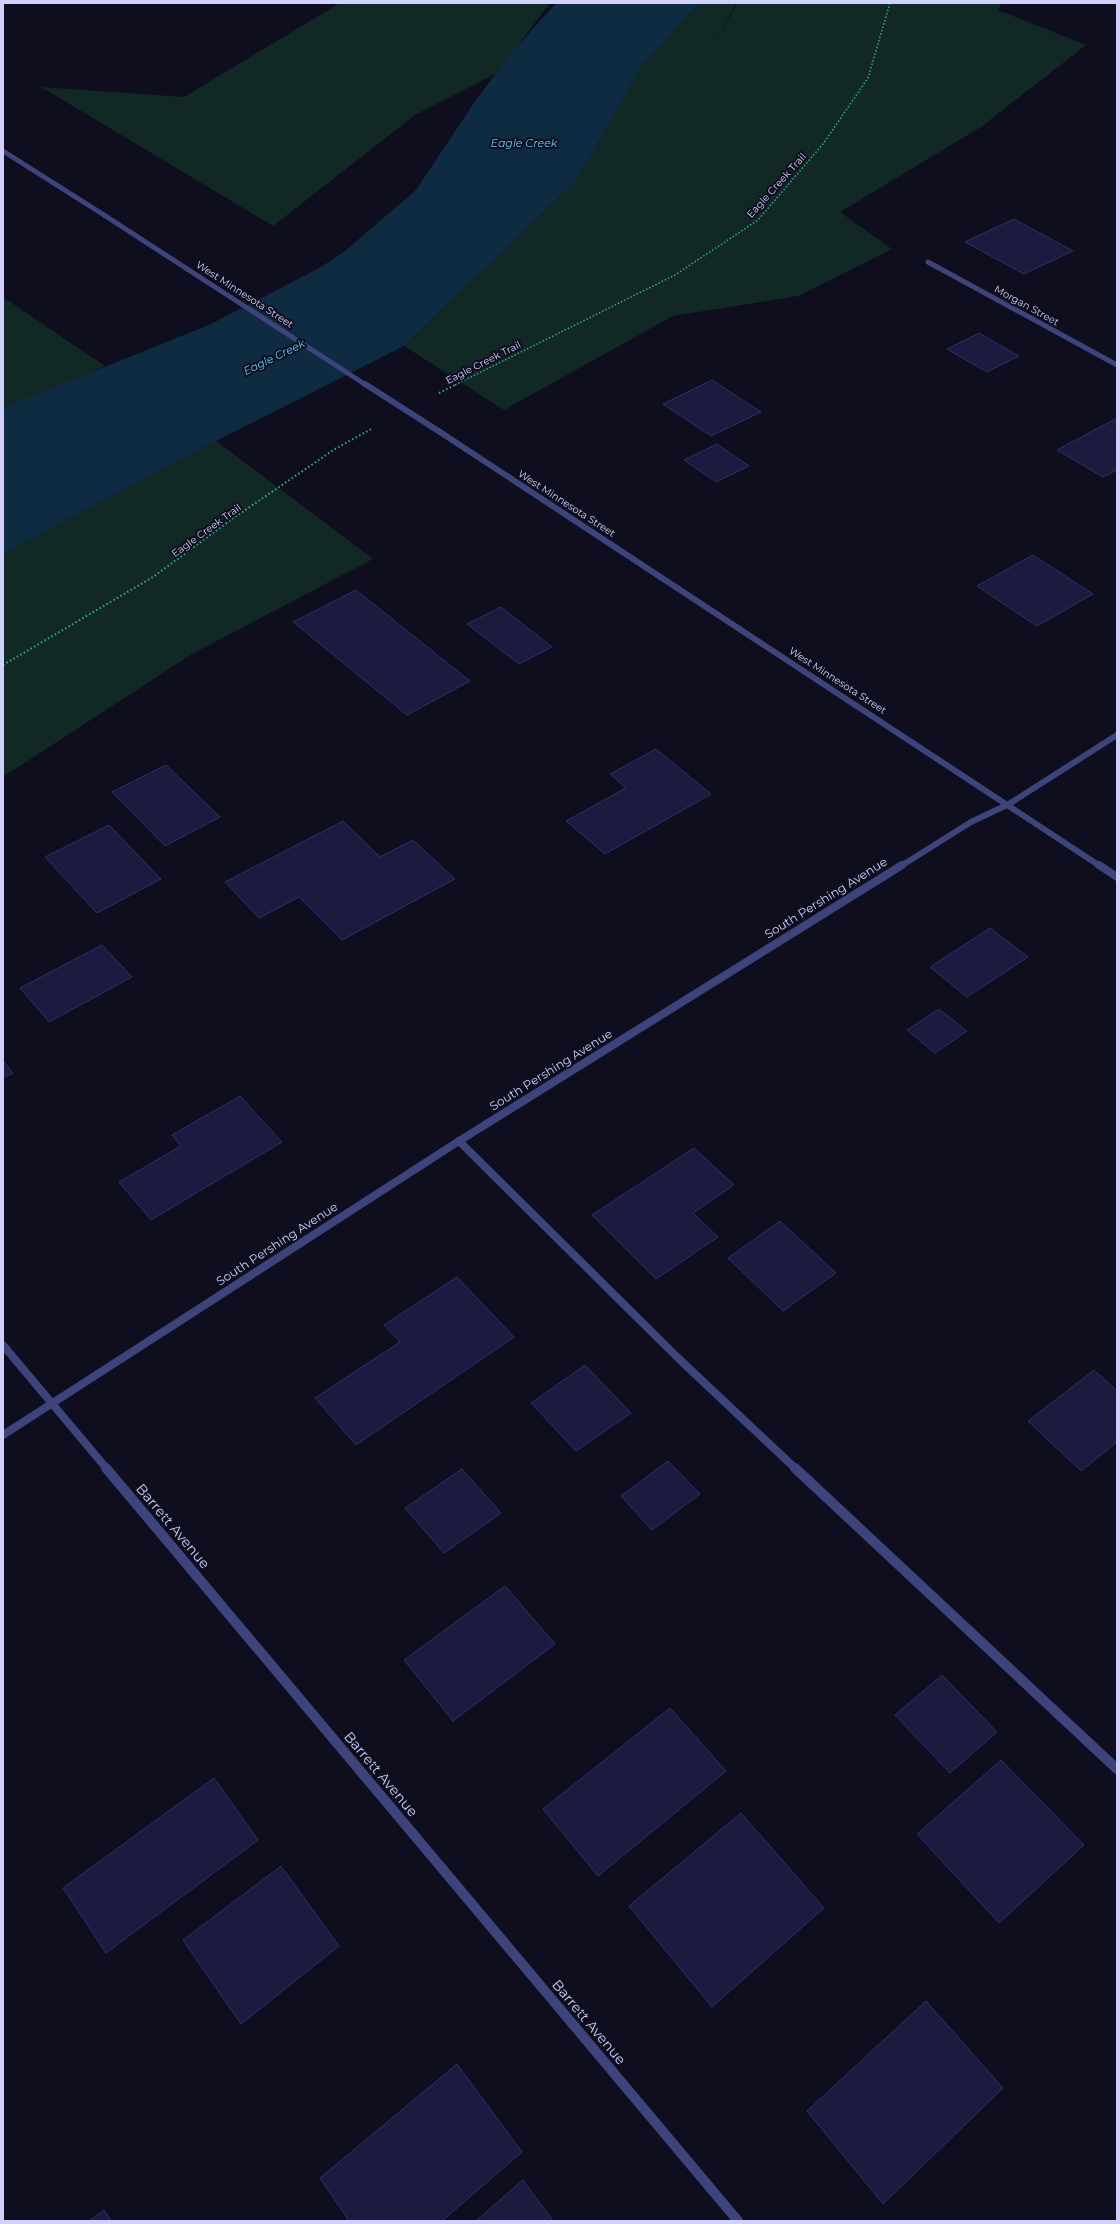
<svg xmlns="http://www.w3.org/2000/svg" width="1120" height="2224" viewBox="0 0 1120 2224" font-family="Montserrat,sans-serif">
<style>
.green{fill:#112824}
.water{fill:#0f2b41}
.building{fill:#1c1b3f;stroke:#302e69}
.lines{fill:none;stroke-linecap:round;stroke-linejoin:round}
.path-far1{stroke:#35aa8e;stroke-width:1.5;stroke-dasharray:1.5 2;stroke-linecap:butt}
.path{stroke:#35aa8e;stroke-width:2;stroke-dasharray:1.5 2.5;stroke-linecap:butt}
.service-far1{stroke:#3c447b;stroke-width:8}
.service{stroke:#3c447b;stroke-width:10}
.minor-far3{stroke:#3c447b;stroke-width:5}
.minor-far2{stroke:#3c447b;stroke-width:6}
.minor-far1{stroke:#3c447b;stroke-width:8}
.minor{stroke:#3c447b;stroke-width:10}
.tertiary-far2{stroke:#3c447b;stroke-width:5}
.tertiary-far1{stroke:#3c447b;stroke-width:6}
.tertiary{stroke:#3c447b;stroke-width:8}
.tertiary-bridge-far1{stroke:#3c447b;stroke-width:5}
.tertiary-bridge{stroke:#3c447b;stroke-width:6}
.labels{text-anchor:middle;stroke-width:4;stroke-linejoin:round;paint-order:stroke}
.far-street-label{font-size:10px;fill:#cfd1fc;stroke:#0e0e1f}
.far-water-label{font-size:11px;font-style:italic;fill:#63cbf5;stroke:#0e0e1f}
.street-label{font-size:12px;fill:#cfd1fc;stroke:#0e0e1f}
.near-street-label{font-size:14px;fill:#cfd1fc;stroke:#0e0e1f}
</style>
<rect width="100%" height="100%" fill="#0e0e1f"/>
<path class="green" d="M340 3H550L497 73 415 115 273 226 41 87 184 97Z
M700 3H736L714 45 737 3H1002L998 10 1086 45 981 127 840 212 892 249 798 296 673 316 504 410 404 346 575 182 644 63Z
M3 297 105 366 3 414Z
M216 441 373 559 192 654 3 777V554Z"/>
<path class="water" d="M556 3H700L644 63 575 182 404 346 216 441 3 554V408L211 324 321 267 345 251 416 190 476 100 512 52Z"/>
<path class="building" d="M1014 219 1073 251 1024 274 965 242Z
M979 333 1019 356 987 372 947 349Z
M712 380 761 412 711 436 663 404Z
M1117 418V470L1103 477 1057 450Z
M717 444 749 466 716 482 684 460Z
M1033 555 1093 594 1037 626 977 586Z
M356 590 470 681 407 715 293 622Z
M501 607 552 647 519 664 467 624Z
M656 749 711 794 605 854 566 821 626 788 610 774Z
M166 765 220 817 165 846 112 792Z
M343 821 380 857 413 840 455 879 342 940 299 897 259 918 225 882Z
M109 825 161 879 97 913 45 857Z
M990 928 1028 957 967 997 930 967Z
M102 945 132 977 49 1022 20 988Z
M939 1009 967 1031 935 1053 907 1030Z
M3 1061 13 1073 3 1078Z
M240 1096 282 1142 151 1220 119 1182 181 1146 172 1135Z
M694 1148 734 1185 693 1213 718 1237 656 1279 592 1215Z
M780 1221 836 1273 783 1311 728 1258Z
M457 1277 514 1337 356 1445 315 1398 400 1342 384 1325Z
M585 1365 631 1413 576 1451 531 1403Z
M1094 1370 1117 1391V1442L1081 1471 1028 1421Z
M668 1461 700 1494 652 1530 621 1496Z
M462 1469 501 1513 444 1553 405 1508Z
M505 1586 555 1644 453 1721 404 1660Z
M942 1675 997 1732 950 1773 895 1715Z
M670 1708 726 1771 598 1876 543 1809Z
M1001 1760 1084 1845 999 1923 917 1834Z
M214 1778 258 1840 106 1953 63 1888Z
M741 1813 824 1908 712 2007 629 1906Z
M281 1866 339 1946 241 2024 183 1940Z
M926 2001 1003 2088 883 2204 807 2111Z
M457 2064 522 2152 442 2221H349L320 2178Z
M523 2180 553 2221H476Z
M104 2210 111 2221H89Z"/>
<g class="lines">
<path class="path-far1" d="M455 385 675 275 758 220 823 144 868 78 890 3"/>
<path class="path" d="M439 393 457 384
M3 665 153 577 232 519 335 449 373 428"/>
<path class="service-far1" d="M459 1141 677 1357 796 1469"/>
<path class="service" d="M795 1468 1117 1769"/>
<path class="minor-far3" d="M928 262 1117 365"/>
<path class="minor-far2" d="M901 866 971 822 1009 804 1117 735"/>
<path class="minor-far1" d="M3 1345 107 1469
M3 1435 459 1141 902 865"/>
<path class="minor" d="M106 1468 738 2221"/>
<path class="tertiary-far2" d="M3 151 104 215"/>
<path class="tertiary-far1" d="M440 432 1100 866"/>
<path class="tertiary" d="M1099 865 1117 877"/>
<path class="tertiary-bridge-far1" d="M104 215 366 385"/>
<path class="tertiary-bridge" d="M365 384 440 432"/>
</g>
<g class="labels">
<g class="far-street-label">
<text transform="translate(776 185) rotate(-48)" y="4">Eagle Creek Trail</text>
<text transform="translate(245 294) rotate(33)" y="4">West Minnesota Street</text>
<text transform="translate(1027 305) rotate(29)" y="4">Morgan Street</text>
<text transform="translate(483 362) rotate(-27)" y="4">Eagle Creek Trail</text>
<text transform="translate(567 503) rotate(33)" y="4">West Minnesota Street</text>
<text transform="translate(206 530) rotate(-36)" y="4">Eagle Creek Trail</text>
<text transform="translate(838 680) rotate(33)" y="4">West Minnesota Street</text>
</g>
<g class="far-water-label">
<text x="524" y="147">Eagle Creek</text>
<text transform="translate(274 357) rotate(-26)" y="4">Eagle Creek</text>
</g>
<g class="street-label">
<text transform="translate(826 898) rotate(-32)" y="4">South Pershing Avenue</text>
<text transform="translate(551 1070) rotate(-32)" y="4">South Pershing Avenue</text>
<text transform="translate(277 1244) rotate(-33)" y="4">South Pershing Avenue</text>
</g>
<g class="near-street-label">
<text transform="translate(173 1526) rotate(50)" y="5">Barrett Avenue</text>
<text transform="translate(381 1774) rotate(50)" y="5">Barrett Avenue</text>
<text transform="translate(589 2022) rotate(50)" y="5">Barrett Avenue</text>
</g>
</g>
<rect width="1120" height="2224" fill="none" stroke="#cfd1fc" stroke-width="8"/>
</svg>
